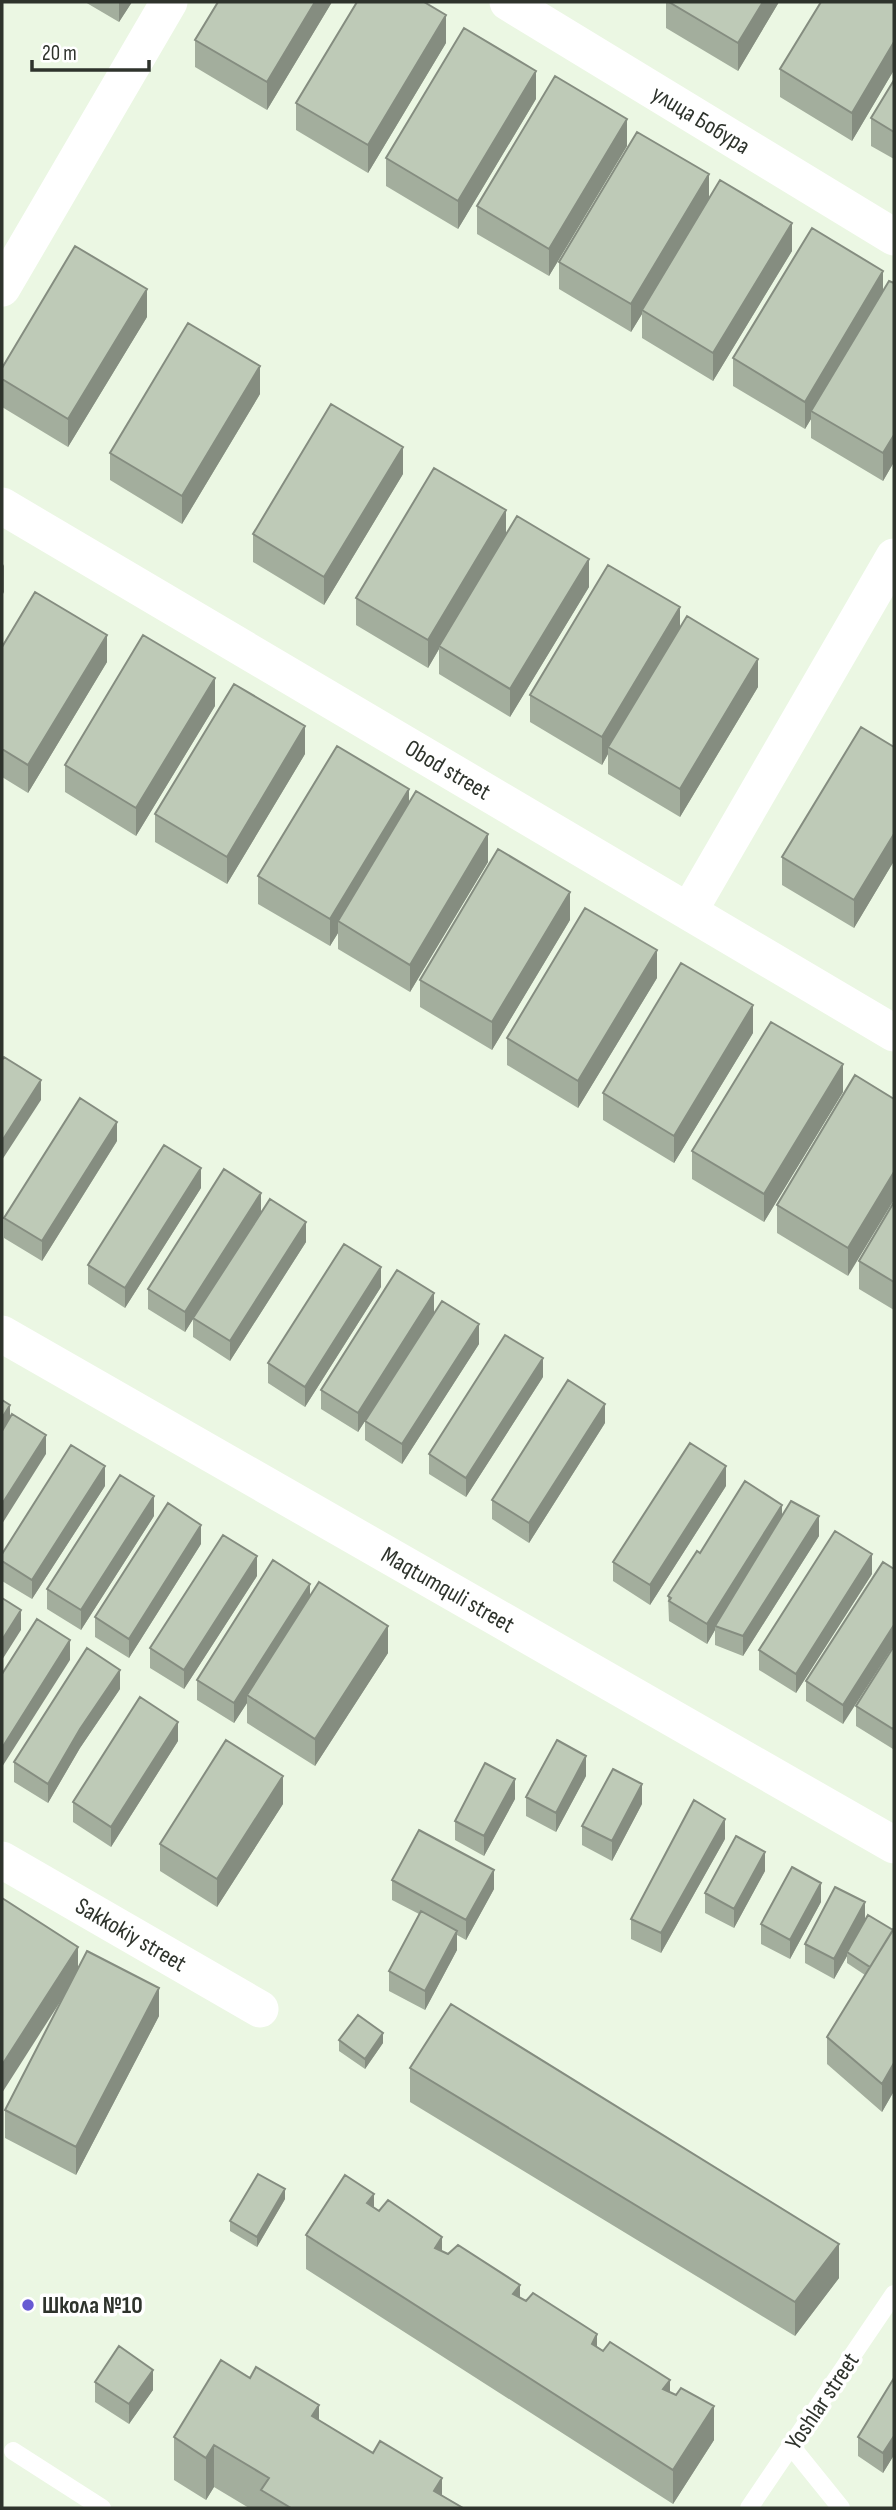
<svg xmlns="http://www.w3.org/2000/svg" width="896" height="2510" viewBox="0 0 896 2510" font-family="'Sofia Sans Condensed',sans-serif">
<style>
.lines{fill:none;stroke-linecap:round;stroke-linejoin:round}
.service{stroke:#fff;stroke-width:18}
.minor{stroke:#fff;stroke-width:37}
.wall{fill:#a3ae9d}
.shaded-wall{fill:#858d80}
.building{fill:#becab7;stroke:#858d80;stroke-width:2}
.poi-dot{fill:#675ad3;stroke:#fff;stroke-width:2.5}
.labels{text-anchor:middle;stroke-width:7;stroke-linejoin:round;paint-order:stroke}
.street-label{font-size:24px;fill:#2e332c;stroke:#fff}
.poi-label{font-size:24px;font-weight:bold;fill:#2e332c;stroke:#fff;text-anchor:start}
</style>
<rect width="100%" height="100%" fill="#ebf7e3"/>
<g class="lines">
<path class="service" d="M791 2446 841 2508
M13 2451 102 2508
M749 2508 894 2294"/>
<g class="minor">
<path id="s1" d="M508 2 894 237"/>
<path d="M2 288 169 2"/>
<path id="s2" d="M2 506 894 1033"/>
<path d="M689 911 894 557"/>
<path id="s3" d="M2 1334 894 1845"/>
<path id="s4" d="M2 1860 260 2009"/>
</g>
</g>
<path class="wall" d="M85 2H132L119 22Z
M332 2 267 110 195 67V40Z
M666 2H779L738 71 666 28Z
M894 2V70L852 141 780 97V69Z
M446 43 368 173 296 130V103Z
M894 80V159L871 146V118Z
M536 99 458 229 386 186V158Z
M627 146 549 276 477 234V206Z
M709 199 792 251 713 381 642 338V314L631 332 559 289V262Z
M894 283V462L883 481 811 438V419L805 429 733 386V358L883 291Z
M147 317 68 447 2 407V368Z
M260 394 182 524 110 480V453Z
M403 474 324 605 253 562V534Z
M506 535 589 587 510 717 439 674V649L428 668 356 625V598Z
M680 628 758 687 680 817 608 774V754L602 765 530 722V695Z
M2 647 107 662 28 793 2 777Z
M215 706 136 836 65 792V765Z
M894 747V861L854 928 782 885V857Z
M305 754 227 884 155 842V814Z
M409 804 488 862 410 992 338 949V933L330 946 258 904V876Z
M570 920 492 1050 420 1007V980Z
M657 978 578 1108 507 1065V1038Z
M753 1033 674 1163 603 1120V1093Z
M855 1075 848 1276 777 1233V1205Z
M843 1092 764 1222 692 1179V1151Z
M117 1141 42 1261 4 1238V1218Z
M201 1188 125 1308 88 1284V1265Z
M894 1202V1310L859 1289V1261Z
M261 1212 306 1242 230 1361 193 1337V1319L185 1332 148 1309V1289Z
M381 1287 305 1407 268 1383V1363Z
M434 1312 479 1344 402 1464 365 1440V1421L358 1432 321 1409V1390Z
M543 1377 466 1497 429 1474V1454Z
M605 1423 529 1543 492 1519V1500Z
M105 1486 32 1599 2 1581V1554Z
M726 1486 650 1605 613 1581V1562Z
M782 1515 819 1536 743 1656 715 1645V1630L707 1644 669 1621 668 1596 700 1553Z
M154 1516 81 1630 47 1609V1589Z
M201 1544 129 1658 95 1637V1617Z
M894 1569 843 1724 806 1701V1681Z
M872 1574 796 1693 759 1670V1650Z
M257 1576 184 1689 150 1668V1648Z
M310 1596 388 1653 315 1766 247 1723V1703L234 1723 197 1700V1680Z
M894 1646V1747L893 1749 856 1726V1706Z
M120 1689 80 1748 48 1803 14 1782V1762Z
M178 1741 111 1847 73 1822V1802Z
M586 1776 556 1832 526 1816V1797Z
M515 1799 484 1856 455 1840V1821Z
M283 1804 217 1907 160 1871V1844Z
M642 1804 612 1861 582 1845V1826Z
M725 1839 661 1953 631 1939V1919Z
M765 1871 734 1928 705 1913V1893Z
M392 1880 494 1889 466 1940 457 1935V1950L425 2010 389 1991V1971L419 1914 392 1900Z
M821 1902 790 1959 761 1944V1924Z
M865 1921 893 1930 894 1928V2091L882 2112 827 2064V2037L865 1975 847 1963V1956L834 1979 805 1963V1944Z
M78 1970 159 2016 76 2175 5 2138V2110Z
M339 2040 383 2043 365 2069 339 2051Z
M410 2068 839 2278 795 2336 410 2102Z
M285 2199 257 2247 230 2231V2221Z
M374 2208 442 2251 520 2298 670 2392 714 2440 673 2504 306 2269V2235Z
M894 2378V2455L883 2473 858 2456V2437Z
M95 2382 153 2390 129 2424 95 2402Z
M319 2420 442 2495 463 2508H249L214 2487 206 2500 174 2480V2437Z"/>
<path class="shaded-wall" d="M119 2H132L119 22Z
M315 2H332L267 110V82Z
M763 2H779L738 71V43Z
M446 15V43L368 173V145Z
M894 42V70L852 141V113Z
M536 71V99L458 229V201Z
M627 119V146L549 276V249Z
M709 174V202L642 310V314L631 332V304Z
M792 223V251L713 381V353Z
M883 271V299L811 411V419L805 429V402Z
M147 289V317L68 447V419Z
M260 366V394L182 524V496Z
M894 435V462L883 481V453Z
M403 447V474L324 605V577Z
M506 510V538L439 646V649L428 668V640Z
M589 559V587L510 717V689Z
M4 564V592L2 596V568Z
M680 607V635L608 747V754L602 765V737Z
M107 635V662L28 793V765Z
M758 659V687L680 817V789Z
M215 678V706L136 836V808Z
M305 726V754L227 884V857Z
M409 789V816L338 921V933L330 946V919Z
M488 834V862L410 992V965Z
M894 834V861L854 928V900Z
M570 892V920L492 1050V1022Z
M657 950V978L578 1108V1081Z
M753 1005V1033L674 1163V1136Z
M843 1064V1092L764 1222V1194Z
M41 1080V1100L2 1160V1141Z
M117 1122V1141L42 1261V1241Z
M201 1168V1188L125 1308V1288Z
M894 1172V1200L848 1276V1248Z
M261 1193V1212L185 1332V1312Z
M306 1222V1242L230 1361V1341Z
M381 1267V1287L305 1407V1387Z
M434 1293V1313L358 1432V1413Z
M479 1324V1344L402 1464V1444Z
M543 1358V1377L466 1497V1478Z
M605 1404V1423L529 1543V1523Z
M10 1405V1425L2 1438V1418Z
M46 1435V1454L2 1524V1504Z
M105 1466V1486L32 1599V1580Z
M726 1466V1486L650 1605V1585Z
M154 1496V1516L81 1630V1610Z
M782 1505V1524L715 1626V1630L707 1644V1624Z
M819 1516V1536L743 1656V1636Z
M201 1525V1544L129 1658V1639Z
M872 1554V1574L796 1693V1674Z
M257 1556V1576L184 1689V1670Z
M310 1584V1604L247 1695V1703L234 1723V1703Z
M21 1610V1630L2 1660V1640Z
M894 1625V1645L843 1724V1705Z
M388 1626V1653L315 1766V1739Z
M70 1640V1660L2 1767V1748Z
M120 1670V1689L80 1748 48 1803V1784L80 1729Z
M178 1722V1741L111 1847V1827Z
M894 1727V1747L893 1749V1729Z
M586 1756V1776L556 1832V1813Z
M283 1776V1804L217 1907V1879Z
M515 1779V1799L484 1856V1836Z
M642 1784V1804L612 1861V1841Z
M725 1819V1839L661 1953V1933Z
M765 1852V1871L734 1928V1909Z
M494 1870V1889L466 1940V1920Z
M821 1883V1902L790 1959V1940Z
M865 1902V1922L847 1952V1956L834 1979V1959Z
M457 1931V1950L425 2010V1991Z
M78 1947V1974L2 2093V2065Z
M159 1988V2016L76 2175V2147Z
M383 2033V2043L365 2069V2059Z
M894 2063V2091L882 2112V2084Z
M285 2189V2199L257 2247V2237Z
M374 2194V2228L367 2203Z
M442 2237V2271L435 2248Z
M839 2244V2278L795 2336V2302Z
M520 2285V2319L513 2294Z
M597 2334V2368L592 2344Z
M153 2370V2390L129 2424V2404Z
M670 2380V2414L663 2389Z
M319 2405V2447L312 2416Z
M714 2406V2440L673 2504V2470Z
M894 2436V2455L883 2473V2453Z
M214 2445V2487L206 2500V2458Z
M442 2478V2508L434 2491Z"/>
<path class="building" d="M218 2H315L267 82 195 40Z
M357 2H424L446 15 368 145 296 103Z
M669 2H763L738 43Z
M821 2H894V42L852 113 780 69Z
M464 28 536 71 458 201 386 158Z
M555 76 627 119 549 249 477 206Z
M894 80V132L871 118Z
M637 132 709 174 631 304 559 262Z
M720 180 792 223 713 353 642 310Z
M812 228 883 271 805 402 733 358Z
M75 246 147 289 68 419 2 379V368Z
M889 281 894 283V435L883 453 811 411Z
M188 323 260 366 182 496 110 453Z
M331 404 403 447 324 577 253 534Z
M434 468 506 510 428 640 356 598Z
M517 516 589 559 510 689 439 646Z
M608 565 680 607 602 737 530 695Z
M35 592 107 635 28 765 2 749V647Z
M687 616 758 659 680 789 608 747Z
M143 635 215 678 136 808 65 765Z
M234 684 305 726 227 857 155 814Z
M861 727 894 747V834L854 900 782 857Z
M337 746 409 789 330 919 258 876Z
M416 791 488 834 410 965 338 921Z
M498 849 570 892 492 1022 420 980Z
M585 908 657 950 578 1081 507 1038Z
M681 963 753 1005 674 1136 603 1093Z
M771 1022 843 1064 764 1194 692 1151Z
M4 1057 41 1080 2 1141V1060Z
M855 1075 894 1099V1172L848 1248 777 1205Z
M80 1098 117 1122 42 1241 4 1218Z
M164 1145 201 1168 125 1288 88 1265Z
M224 1169 261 1193 185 1312 148 1289Z
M270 1199 306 1222 230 1341 193 1318Z
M894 1202V1282L859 1261Z
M344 1244 381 1267 305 1387 268 1363Z
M397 1270 434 1293 358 1413 321 1390Z
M442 1301 479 1324 402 1444 365 1421Z
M505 1335 543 1358 466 1478 429 1454Z
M568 1380 605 1404 529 1523 492 1500Z
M2 1400 10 1405 2 1418Z
M12 1414 46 1435 2 1504V1431Z
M690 1443 726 1466 650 1585 613 1562Z
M71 1445 105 1466 32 1580 2 1561V1554Z
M120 1475 154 1496 81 1610 47 1589Z
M745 1481 782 1505 707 1624 669 1601 671 1598 668 1596 697 1551 700 1553Z
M791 1501 819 1516 743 1636 715 1626Z
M168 1503 201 1525 129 1639 95 1617Z
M835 1531 872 1554 796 1674 759 1650Z
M223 1535 257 1556 184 1670 150 1648Z
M273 1560 310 1584 234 1703 197 1680Z
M883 1562 894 1569V1625L843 1705 806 1681Z
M319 1582 388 1626 315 1739 247 1695Z
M2 1598 21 1610 2 1640Z
M37 1619 70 1640 2 1748V1674Z
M894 1646V1727L893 1729 856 1706Z
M87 1648 120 1670 80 1729 48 1784 14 1762Z
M140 1697 178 1722 111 1827 73 1802Z
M226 1740 283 1776 217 1879 160 1844Z
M557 1740 586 1756 556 1813 526 1797Z
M485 1763 515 1779 484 1836 455 1821Z
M613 1769 642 1784 612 1841 582 1826Z
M694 1800 725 1819 661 1933 631 1919Z
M419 1830 494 1870 466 1920 392 1880Z
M736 1836 765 1852 734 1909 705 1893Z
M792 1867 821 1883 790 1940 761 1924Z
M835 1887 865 1902 834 1959 805 1944Z
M2 1898 78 1947 2 2065Z
M421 1911 457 1931 425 1991 389 1971Z
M868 1915 893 1930 870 1967 847 1952Z
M894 1928V2063L882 2084 827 2037Z
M87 1951 159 1988 76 2147 5 2110Z
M451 2004 839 2244 795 2302 410 2068Z
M358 2015 383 2033 365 2059 339 2040Z
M258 2174 285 2189 257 2237 230 2221Z
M345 2175 374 2194 367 2203 379 2211 388 2200 442 2237 435 2248 448 2254 458 2245 520 2285 513 2294 526 2301 533 2293 597 2334 592 2344 603 2351 610 2342 670 2380 663 2389 676 2395 681 2388 714 2406 673 2470 306 2235Z
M119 2346 153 2370 129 2404 95 2382Z
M221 2360 250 2378 256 2367 319 2405 312 2416 373 2453 380 2441 442 2478 434 2491 463 2508H291L261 2490 269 2478 214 2445 206 2458 174 2437Z
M894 2378V2436L883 2453 858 2437Z"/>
<circle class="poi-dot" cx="28" cy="2305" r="7"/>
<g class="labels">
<g class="street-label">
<text dy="8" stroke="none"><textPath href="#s1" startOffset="226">улица Бобура</textPath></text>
<text dy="8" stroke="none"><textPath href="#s2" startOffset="518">Obod street</textPath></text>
<text dy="8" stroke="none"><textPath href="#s3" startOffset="514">Maqtumquli street</textPath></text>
<text dy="8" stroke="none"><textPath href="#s4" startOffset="149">Sakkokiy street</textPath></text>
<text transform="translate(822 2401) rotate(-56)" y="8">Yoshlar street</text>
</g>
<g class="poi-label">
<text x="42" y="2313">Школа №10</text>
</g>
</g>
<rect width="896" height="2510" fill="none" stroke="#2e332c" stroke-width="7"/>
<path d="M32 60v10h117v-10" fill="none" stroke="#2e332c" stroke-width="3.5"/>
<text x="42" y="60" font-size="21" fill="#2e332c" stroke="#ffffff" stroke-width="5" paint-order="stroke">20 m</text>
</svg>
